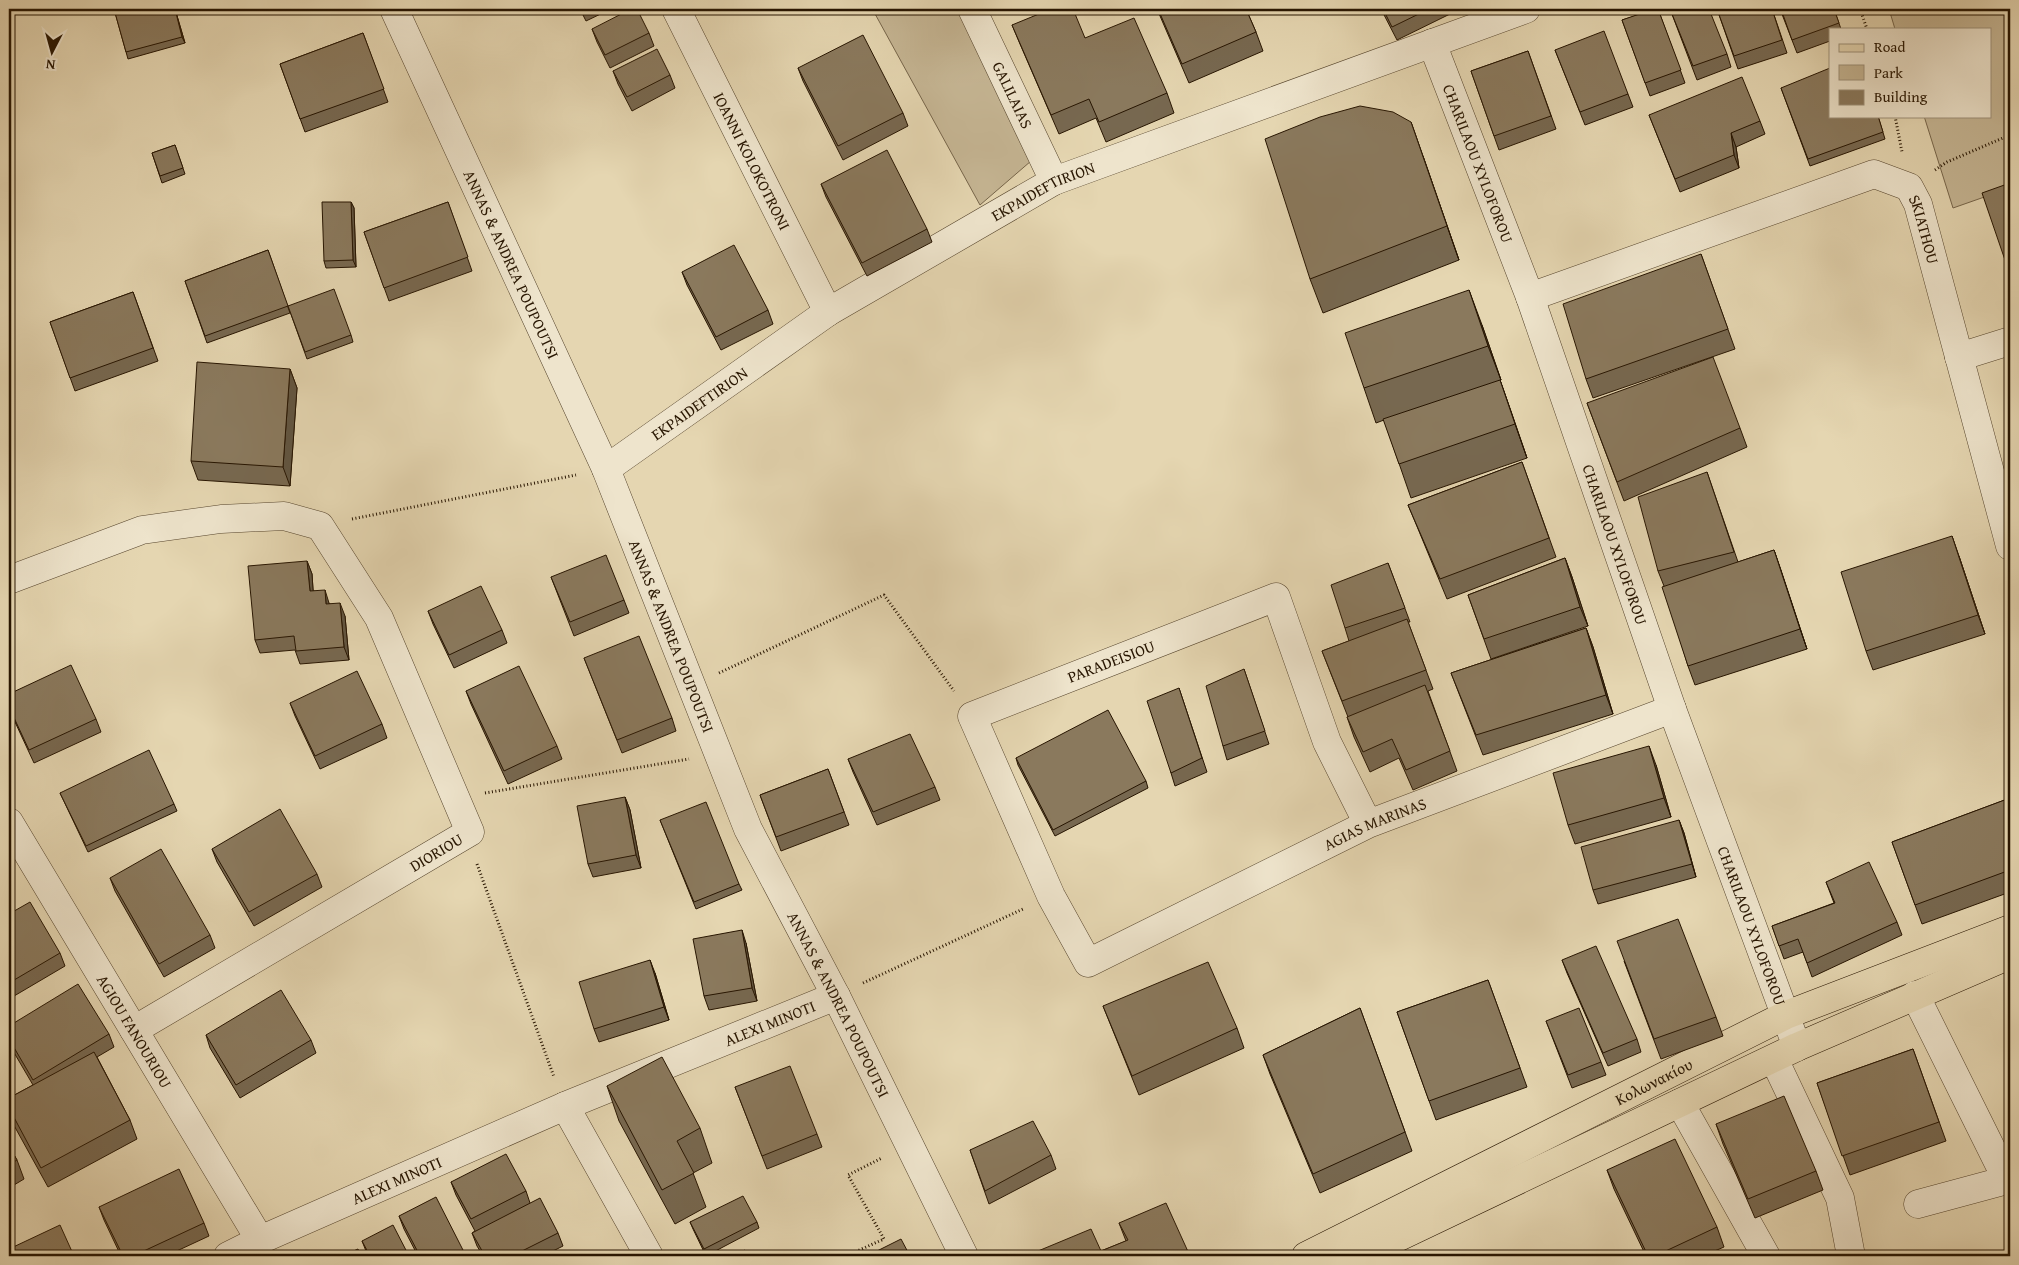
<svg xmlns="http://www.w3.org/2000/svg" width="2019" height="1265" viewBox="0 0 2019 1265" font-family="'Gentium Book Plus',serif">
<style>
.green{fill:#c5b593;stroke:#76654a}
.lines{fill:none;stroke-linecap:round;stroke-linejoin:round}
.minor-casing{stroke:#56452d;stroke-width:29}
.major-casing{stroke:#271501;stroke-width:29}
.path{stroke:#271501;stroke-width:3;stroke-dasharray:1 2.5;stroke-linecap:butt}
.minor{stroke:#eee4cc;stroke-width:28}
.major{stroke:#e5d6b1;stroke-width:28}
.wall{fill:#776850;stroke:#271501}
.shaded-wall{fill:#615541;stroke:#271501}
.building{fill:#8a795d;stroke:#271501}
.labels{text-anchor:middle;stroke-width:4.5;stroke-linejoin:round;paint-order:stroke}
.street-label{font-size:16px;fill:#271501;stroke:#eee4cc}
</style>
<rect width="100%" height="100%" fill="#e5d6b1"/>
<filter id="stains"><feTurbulence type="fractalNoise" baseFrequency=".004" numOctaves="4"/><feColorMatrix values="0 0 0 0 .2 0 0 0 0 .09 0 0 0 0 .02 0 0 0 .5 -.17"/></filter>
<radialGradient id="worn" r=".72"><stop offset=".6" stop-color="#630" stop-opacity="0"/><stop offset="1" stop-color="#630" stop-opacity=".3"/></radialGradient>
<path class="green" d="M886 9H960L1031 161 980 205 874 12Z
M1889 9H2010V188L1953 208 1924 116H1990V29H1895Z"/>
<g class="lines">
<defs>
<g id="minor">
<path id="s1" d="M394 9 606 469 748 829 836 996 964 1256"/>
<path id="s2" d="M676 9 828 312"/>
<path id="s3" d="M972 9 1054 181"/>
<path id="s4" d="M1432 43 1530 297 1672 709 1797 1047"/>
<path id="s5" d="M1530 297 1874 174 1909 187 1918 204 2010 546"/>
<path d="M1959 357 2010 341"/>
<path id="s6" d="M606 469 828 312 1054 181 1526 9"/>
<path d="M9 580 142 530 221 519 284 516 320 526 379 618 470 832 134 1030"/>
<path id="s7" d="M9 822 260 1240"/>
<path id="s8" d="M1368 824 1327 742 1276 597 972 716 1051 896 1088 963 1368 824 1672 709"/>
<path d="M1915 995 2007 1180 1918 1204"/>
<path d="M1774 1059 1840 1198 1851 1256"/>
<path d="M1680 1103 1766 1256"/>
<path d="M565 1106 649 1256"/>
<path id="s9" d="M228 1256 260 1240 565 1106 836 996"/>
</g>
<g id="major">
<path id="s10" d="M1306 1256 1786 1015 2010 929"/>
<path d="M1359 1256 1797 1047 2010 955"/>
</g>
</defs>
<use href="#minor" class="minor-casing"/>
<use href="#major" class="major-casing"/>
<path class="path" d="M1860 9 1867 29
M1895 116 1902 152
M1935 170 1947 162 2010 135
M352 519 576 475
M719 673 884 595 954 691
M485 793 689 759
M477 864 554 1077
M863 983 1023 909
M846 1256 884 1239 848 1175 882 1158"/>
<use href="#minor" class="minor"/>
<use href="#major" class="major"/>
</g>
<path class="wall" d="M114 9H175L185 43 128 59Z
M580 9H611L586 21Z
M1157 9H1246L1256 32 1263 51 1189 83Z
M1381 9H1448L1450 14 1397 40Z
M1658 9 1685 83 1650 96 1622 20Z
M1670 9 1727 54 1731 67 1697 80Z
M1717 9H1772L1787 53 1738 69Z
M1780 9H1834L1841 29H1830V41L1797 53Z
M1012 25 1085 38 1167 93 1174 113 1106 142 1096 118 1059 134 1020 44Z
M592 29 649 33 654 46 610 68 597 42Z
M363 33 388 102 305 132 280 64Z
M1555 50 1628 94 1633 107 1585 125Z
M1528 51 1556 129 1499 150 1471 71Z
M798 68 903 113 908 126 843 160 803 81Z
M613 71 670 75 675 88 632 111 618 84Z
M1781 88 1878 116 1885 139 1810 166Z
M1649 115 1760 121 1765 134 1736 147 1739 168 1680 192Z
M175 145 185 174 162 183 152 153Z
M1423 156 1459 260 1323 313 1310 279Z
M2010 183V273L2006 263Z
M821 184 927 229 932 242 867 276 826 197Z
M351 202 354 208 356 267 326 268 324 261Z
M448 202 472 271 389 301 364 232Z
M268 250 290 313 207 343 185 281Z
M1701 254 1735 349 1593 398 1586 379Z
M682 272 768 310 773 324 721 350 687 285Z
M133 292 158 361 75 391 50 322Z
M288 306 351 335 353 342 307 359Z
M1482 325 1501 380H1500L1527 458 1411 498 1384 420 1376 423 1364 388Z
M290 369 297 388 290 486 198 480 191 461Z
M1587 403 1740 428 1747 447 1624 501Z
M1522 462 1556 557 1447 599 1416 524 1408 505Z
M1707 472 1738 562 1774 550 1807 649 1695 685 1688 666 1664 586 1658 571Z
M1959 556 1985 634 1873 670 1866 651Z
M1565 558 1572 577 1588 626 1491 659 1468 595Z
M307 561 312 574 313 590 345 616 349 660 300 664 295 650 260 653 255 640Z
M1388 563 1410 622H1408L1433 689 1428 691 1457 771 1413 790 1399 758 1370 772 1354 737 1347 717H1348L1322 651 1349 641 1345 628Z
M551 577 624 600 629 613 574 636Z
M428 611 502 630 507 643 454 668 433 624Z
M1586 628 1593 647 1613 714 1483 755 1451 673Z
M584 658 672 718 676 731 622 753Z
M1244 669 1269 744 1227 760 1223 746Z
M1179 688 1207 772 1175 786 1171 773Z
M466 691 557 746 562 759 508 784 471 704Z
M9 694 96 719 101 732 34 763 9 709Z
M290 703 382 724 387 738 320 769 295 716Z
M1016 758 1146 781 1148 788 1055 836 1018 765Z
M848 759 935 787 940 800 877 825 853 772Z
M1656 765 1671 817 1575 844 1568 825Z
M828 769 849 825 781 851 760 795Z
M60 793 174 804 177 811 88 852Z
M625 797 630 810 641 868 593 877 588 864Z
M2010 798V892L1922 924 1892 842Z
M660 820 739 884 742 890 696 909Z
M1679 820 1684 833 1696 877 1598 904 1593 890Z
M212 849 317 874 322 887 254 926 217 862Z
M110 878 210 935 215 948 164 977 115 891Z
M1826 882 1897 922 1902 935 1812 977 1803 952 1784 959 1772 926 1834 903Z
M9 914 60 953 65 966 9 999Z
M746 943 757 1001 709 1010 704 996Z
M1562 960 1637 1039 1641 1052 1608 1066 1567 973Z
M1624 961 1716 1017 1723 1036 1661 1059Z
M655 973 669 1020 599 1042 594 1029Z
M1488 980 1527 1087 1436 1120 1397 1012Z
M1103 1006 1237 1028 1244 1048 1139 1095Z
M1360 1008 1412 1151 1320 1193 1270 1074 1263 1055Z
M1546 1021 1601 1062 1606 1075 1572 1088Z
M9 1026 109 1034 114 1047 97 1057 130 1120 137 1139 48 1187 11 1120 9 1112V1098L33 1085 9 1044Z
M206 1035 311 1040 316 1053 240 1098 210 1048Z
M1913 1049 1946 1141 1850 1175 1817 1083Z
M607 1086 700 1128 712 1163 693 1173 706 1207 675 1224 619 1121Z
M735 1087 817 1134 822 1147 767 1169Z
M1716 1124 1816 1171 1823 1190 1755 1218 1723 1144Z
M9 1146 17 1160 24 1179 9 1188Z
M970 1150 1051 1155 1056 1169 989 1204Z
M1607 1170 1717 1227 1724 1247 1703 1256H1646L1614 1189Z
M451 1182 526 1191 530 1203 558 1233 563 1246 543 1256H483L477 1246 472 1233 475 1231 456 1195Z
M99 1207 204 1223 209 1236 166 1256H121L104 1220Z
M399 1216 464 1252 466 1256H418L404 1229Z
M690 1222H757L759 1228 706 1256 693 1229Z
M1119 1223 1190 1256 1101 1251 1126 1241Z
M362 1241 409 1256H368Z"/>
<path class="shaded-wall" d="M175 9 185 43 182 37Z
M1411 122 1423 156 1459 260 1447 226Z
M1731 133 1736 147 1739 168 1734 155Z
M351 202 354 208 356 267 353 260Z
M1469 290 1482 325 1501 380 1488 346Z
M290 369 297 388 290 486 283 467Z
M1500 380 1512 414 1527 458 1515 424Z
M1952 536 1959 556 1985 634 1978 615Z
M1774 550 1781 570 1807 649 1800 629Z
M1565 558 1572 577 1588 626 1580 607Z
M307 561 312 574 314 604 310 591Z
M325 590 329 603 331 617 326 604Z
M340 603 345 616 349 660 344 647Z
M1586 628 1593 647 1613 714 1606 695Z
M1649 746 1656 765 1671 817 1664 798Z
M625 797 630 810 641 868 636 855Z
M1679 820 1684 833 1696 877 1692 864Z
M742 930 746 943 757 1001 752 988Z
M650 960 655 973 669 1020 664 1007Z"/>
<path class="building" d="M114 9H175L182 37 126 52Z
M631 9H637L649 33 605 55 592 29Z
M1051 9H1073L1085 38 1134 18 1167 93 1099 122 1089 99 1051 115 1012 25Z
M1158 9H1246L1256 32 1182 64Z
M1383 9H1429L1392 27Z
M1654 9H1658L1681 70 1645 83 1622 20Z
M1670 9H1709L1727 54 1693 66Z
M1717 9H1772L1782 40 1734 56Z
M1781 9H1834L1839 23 1792 40Z
M1604 31 1628 94 1580 112 1555 50Z
M363 33 384 89 300 119 280 64Z
M863 35 903 113 838 146 798 68Z
M657 49 670 75 627 97 613 71Z
M1528 51 1551 116 1494 136 1471 71Z
M1830 68V116H1878L1883 132 1808 159 1781 88Z
M1742 77 1760 121 1731 133 1734 155 1675 179 1649 115Z
M1360 106 1393 112 1411 122 1447 226 1310 279 1265 139 1320 117Z
M175 145 183 168 160 176 152 153Z
M887 150 927 229 862 263 821 184Z
M2010 183V261L2006 263 1982 193Z
M322 202H351L353 260 324 261Z
M448 202 468 257 384 288 364 232Z
M734 245 768 310 716 337 682 272Z
M268 250 288 306 205 336 185 281Z
M1701 254 1728 329 1586 379 1563 304Z
M334 289 351 335 305 352 288 306Z
M1469 290 1488 346 1364 388 1345 333Z
M133 292 153 348 70 378 50 322Z
M1713 357 1740 428 1617 482 1587 403Z
M197 362 290 369 283 467 191 461Z
M1500 380 1515 424 1399 464 1383 419Z
M1522 462 1549 538 1440 579 1408 505Z
M1707 472 1734 552 1658 571 1638 497Z
M1952 536 1978 615 1866 651 1841 572Z
M1774 550 1800 629 1688 666 1662 587Z
M606 555 624 600 570 622 551 577Z
M1565 558 1580 607 1484 639 1468 595Z
M307 561 310 591 325 590 326 604 340 603 344 647 296 651 294 636 255 640 248 566Z
M1388 563 1405 608 1345 628 1331 585Z
M481 586 502 630 449 655 428 611Z
M1407 619 1426 670 1342 701 1322 651Z
M1586 628 1606 695 1476 735 1451 673Z
M639 636 672 718 617 740 584 658Z
M71 665 96 719 29 750 9 707V694Z
M519 666 557 746 504 771 466 691Z
M1244 669 1265 731 1223 746 1206 686Z
M357 671 382 724 315 756 290 703Z
M1425 685 1450 751 1406 770 1392 739 1363 752 1347 717Z
M1179 688 1202 758 1171 773 1147 701Z
M1108 710 1146 781 1053 830 1016 758Z
M910 734 935 787 873 812 848 759Z
M1649 746 1664 798 1568 825 1553 773Z
M149 750 174 804 86 846 60 793Z
M828 769 844 812 776 837 760 795Z
M625 797 636 855 588 864 577 806Z
M2010 798V870L1915 905 1892 842Z
M706 802 739 884 694 902 660 820Z
M280 809 317 874 249 912 212 849Z
M1679 820 1692 864 1593 890 1581 847Z
M161 849 210 935 159 964 110 878Z
M1869 862 1897 922 1807 963 1798 939 1779 946 1772 926 1835 903 1826 882Z
M30 902 60 953 9 983V914Z
M1678 919 1716 1017 1654 1039 1617 941Z
M742 930 752 988 704 996 693 939Z
M1596 946 1637 1039 1603 1053 1562 960Z
M650 960 664 1007 594 1029 579 982Z
M1208 962 1237 1028 1132 1076 1103 1006Z
M1488 980 1520 1068 1429 1101 1397 1012Z
M78 984 109 1034 33 1080 9 1039V1026Z
M281 990 311 1040 236 1085 206 1035Z
M1360 1008 1405 1132 1313 1174 1263 1055Z
M1579 1008 1601 1062 1568 1075 1546 1021Z
M2010 1028V1045L2005 1030Z
M1913 1049 1939 1122 1842 1156 1817 1083Z
M94 1052 130 1120 41 1168 9 1108V1098Z
M662 1057 700 1128 677 1141 694 1173 662 1190 607 1086Z
M790 1066 817 1134 762 1156 735 1087Z
M1784 1096 1816 1171 1748 1199 1716 1124Z
M1033 1121 1051 1155 985 1191 970 1150Z
M1675 1139 1717 1227 1655 1256H1648L1607 1170Z
M9 1146 17 1160 9 1165Z
M506 1154 526 1191 471 1219 451 1182Z
M179 1169 204 1223 133 1256H123L99 1207Z
M743 1196 757 1222 704 1249 690 1222Z
M436 1197 464 1252 456 1256H420L399 1216Z
M540 1198 558 1233 512 1256H485L472 1233Z
M1166 1203 1190 1256H1026L1091 1229 1101 1251 1128 1240 1119 1223Z
M60 1225 74 1256H9V1249Z
M393 1225 409 1256H370L362 1241Z
M901 1239 910 1256H877L875 1252Z
M358 1249 361 1256H342Z
M745 1250 748 1256H734Z"/>
<g class="labels">
<g class="street-label">
<text dy="6" stroke="none"><textPath href="#s3" startOffset="95">GALILAIAS</textPath></text>
<text dy="6" stroke="none"><textPath href="#s2" startOffset="170">IOANNI KOLOKOTRONI</textPath></text>
<text dy="6" stroke="none"><textPath href="#s4" startOffset="129">CHARILAOU XYLOFOROU</textPath></text>
<text dy="6" stroke="none"><textPath href="#s6" startOffset="519">EKPAIDEFTIRION</textPath></text>
<text dy="6" stroke="none"><textPath href="#s5" startOffset="448">SKIATHOU</textPath></text>
<text dy="6" stroke="none"><textPath href="#s1" startOffset="281">ANNAS &amp; ANDREA POUPOUTSI</textPath></text>
<text dy="6" stroke="none"><textPath href="#s6" startOffset="114">EKPAIDEFTIRION</textPath></text>
<text dy="6" stroke="none"><textPath href="#s4" startOffset="534">CHARILAOU XYLOFOROU</textPath></text>
<text dy="6" stroke="none"><textPath href="#s1" startOffset="686">ANNAS &amp; ANDREA POUPOUTSI</textPath></text>
<text transform="translate(1111 661) rotate(-21)" y="6">PARADEISIOU</text>
<text dy="6" stroke="none"><textPath href="#s8" startOffset="1164">AGIAS MARINAS</textPath></text>
<text transform="translate(436 852) rotate(-31)" y="6">DIORIOU</text>
<text dy="6" stroke="none"><textPath href="#s4" startOffset="939">CHARILAOU XYLOFOROU</textPath></text>
<text dy="6" stroke="none"><textPath href="#s1" startOffset="1091">ANNAS &amp; ANDREA POUPOUTSI</textPath></text>
<text dy="6" stroke="none"><textPath href="#s9" startOffset="590">ALEXI MINOTI</textPath></text>
<text dy="6" stroke="none"><textPath href="#s7" startOffset="244">AGIOU FANOURIOU</textPath></text>
<text dy="6" stroke="none"><textPath href="#s10" startOffset="389">Κολωνακίου</textPath></text>
<text dy="6" stroke="none"><textPath href="#s9" startOffset="185">ALEXI MINOTI</textPath></text>
</g>
</g>
<rect width="2019" height="1265" fill="none" stroke="#e5d6b1" stroke-width="30"/>
<rect x="10" y="10" width="1999" height="1245" fill="none" stroke="#271501" stroke-width="2.5"/>
<rect x="15" y="15" width="1989" height="1235" fill="none" stroke="#271501"/>
<rect x="1829" y="28" width="162" height="90" fill="#eee4cc" stroke="#9e917b"/>
<rect x="1839" y="44" width="25" height="8" fill="#e5d6b1" stroke="#9e917b"/>
<text x="1874" y="52" font-size="15" fill="#271501">Road</text>
<rect x="1839" y="65" width="25" height="15" fill="#c5b593" stroke="#9e917b"/>
<text x="1874" y="78" font-size="15" fill="#271501">Park</text>
<rect x="1839" y="90" width="25" height="15" fill="#8a795d" stroke="#9e917b"/>
<text x="1874" y="102" font-size="15" fill="#271501">Building</text>
<g transform="translate(52 52) rotate(186)" stroke="#eee4cc" stroke-width="4" paint-order="stroke">
<path d="M0-4L9 19L0 12L-9 19Z" fill="#271501"/>
<text y="-8" font-size="14" font-weight="bold" text-anchor="middle" fill="#271501">N</text>
</g>
<rect width="100%" height="100%" filter="url(#stains)"/>
<rect width="100%" height="100%" fill="url(#worn)"/>
</svg>
